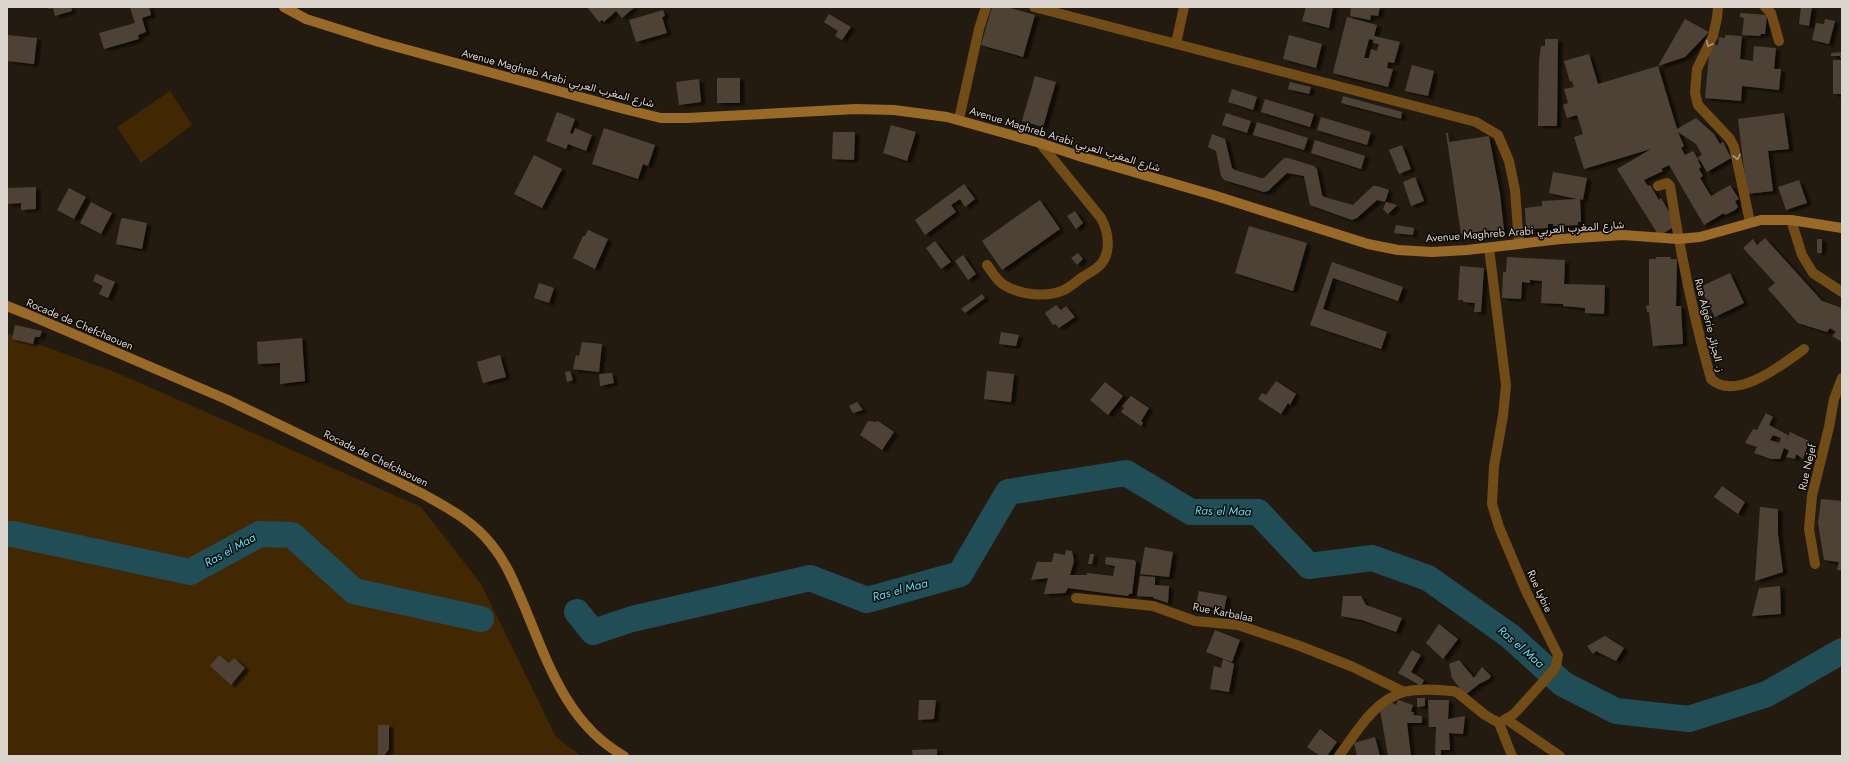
<svg xmlns="http://www.w3.org/2000/svg" width="1849" height="763" viewBox="0 0 1849 763" font-family="Jost,Vazirmatn,sans-serif">
<style>
.green{fill:#412802}
.lines{fill:none;stroke-linecap:round;stroke-linejoin:round}
.river{stroke:#214d56;stroke-width:26}
.building{fill:#4d4336;fill-rule:evenodd;filter:url(#shadow)}
.street{stroke:#714c17;stroke-width:10}
.secondary{stroke:#996a27;stroke-width:10}
.oneway{stroke:#ac977c}
.labels{text-anchor:middle;stroke-width:3;stroke-linejoin:round;paint-order:stroke}
.street-label{font-size:11px;fill:#dcd5ce;stroke:#0a0703}
.water-label{font-size:12px;font-style:italic;fill:#55e3fd;stroke:#0a0703}
</style>
<defs>
<filter id="shadow"><feDropShadow dx="4.5" dy="2.5" stdDeviation="1" flood-color="#0009"/></filter>
</defs>
<rect width="100%" height="100%" fill="#241b10"/>
<path class="green" d="M170 91 192 125 141 163 117 127Z
M7 333 115 372 421 507 481 584 556 737 581 756H7Z"/>
<g class="lines">
<path class="river" d="M7 534H13L190 572 260 534 292 535 354 591 481 619
M577 612 593 632 632 619 810 578 867 600 960 574 1008 492 1126 473 1191 512H1258L1309 566 1372 558 1428 578 1510 636 1563 684 1616 711 1689 719 1767 694 1842 651"/>
</g>
<path class="building" d="M48 7H71L72 11 55 16 53 8 49 9Z
M130 7H149L151 15 142 18 146 32 138 35 139 39 104 49 99 33 135 23Z
M587 7H635L622 18 616 11 604 22 602 20 599 22Z
M992 7H1007L1035 15 1023 57 981 45Z
M1306 7H1333L1329 28 1302 21Z
M1351 7H1380L1378 16 1371 15 1370 20 1350 16Z
M1801 7H1812L1809 26 1799 24Z
M663 10 665 16 662 17 667 33 636 42 629 20Z
M1740 13 1767 15 1765 34H1761L1760 36 1742 35 1744 18 1740 17Z
M829 14 851 27 842 40 835 36 838 31 824 22Z
M1347 17 1377 25 1373 40 1369 39 1364 58H1369L1371 49 1377 51 1379 44 1373 43 1374 36 1400 42 1394 63 1388 62 1387 68 1393 69 1388 87 1333 73Z
M1685 19 1709 32 1685 57 1658 66 1677 129 1696 118 1714 134 1720 144 1723 142 1731 158 1707 172 1698 157 1702 155 1696 144 1678 132 1684 146 1681 148 1685 155 1693 151 1699 160 1698 161 1701 167 1699 169 1703 176 1700 178 1711 196 1730 185 1739 199 1735 201 1738 207 1735 210 1725 215 1724 213 1704 225 1669 165 1661 169 1663 171 1644 180 1648 186 1650 185 1659 200 1661 198 1677 225 1659 236 1617 169 1651 149 1584 169 1574 137 1583 134 1577 115 1567 118 1563 105 1568 103 1564 89 1574 87 1572 81 1570 82 1564 61 1589 54 1598 84 1658 66Z
M1825 19 1835 21 1829 44 1812 40 1816 23 1824 24Z
M7 35 37 38 34 64 7 61Z
M1289 35 1322 44 1316 68 1283 59Z
M1725 35 1742 36 1740 59 1753 61 1754 46 1776 48 1774 69H1781L1779 90 1742 86 1741 101 1705 98 1710 44 1718 45 1719 37 1725 38Z
M1545 39H1558L1557 126H1538L1539 61 1541 46H1545Z
M1842 52V58H1840V56H1831V53Z
M1833 60H1842V94H1833Z
M1412 65 1434 71 1428 96 1405 91Z
M1035 76 1056 82 1043 127 1022 121Z
M717 78H740V103H717Z
M699 79 701 102 679 105 676 82Z
M1290 82 1311 87 1309 94 1288 89Z
M1232 89 1257 97 1253 110 1228 102Z
M1343 96 1402 112 1401 119 1341 103Z
M1265 99 1314 114 1310 127 1261 112Z
M557 112 575 119 570 133 573 134 575 128 592 135 586 151 568 144 566 149 546 141Z
M1226 113 1251 121 1247 133 1222 125Z
M1784 113 1789 149 1768 151 1773 191 1747 194 1738 119Z
M1321 117 1371 132 1367 145 1317 130Z
M1257 122 1308 138 1304 150 1253 135Z
M891 125 916 132 907 161 883 153Z
M604 128 655 145 648 166 643 164 638 179 592 164Z
M833 132H855L854 160 832 159Z
M1446 133H1448L1449 142 1489 136 1500 194 1504 230 1490 232V230L1461 234Z
M1212 134 1225 139 1232 168 1235 170 1261 178H1264L1284 158H1288L1314 166 1317 169 1322 195 1324 197 1353 205 1373 186H1377L1389 190 1385 202 1377 200 1357 218 1352 220 1310 205 1304 176 1287 173 1268 191 1264 192 1224 180 1221 176 1216 151 1208 147Z
M1315 140 1365 156 1361 169 1311 153Z
M1402 145 1411 169 1399 174 1389 150Z
M534 155 562 169 542 208 514 194Z
M1553 172 1587 178 1583 200 1580 199 1581 222H1578V225L1553 226V224H1548V228L1526 229 1525 208 1542 206V201L1577 199 1549 193Z
M1415 177 1424 201 1411 206 1403 182Z
M1799 180 1807 203 1786 210 1778 187Z
M964 184 975 199 965 207 960 199 951 205 956 212 925 235 915 220Z
M36 187V209L21 210V203L7 204V188Z
M69 188 86 197 74 219 57 210Z
M1040 200 1060 229 1002 270 982 241Z
M91 202 112 213 101 234 80 223Z
M1386 202 1397 205 1388 214 1383 209Z
M1075 211 1083 223 1076 229 1067 216Z
M123 218 147 223 142 249 116 244 121 219Z
M1396 225 1414 228 1413 235 1394 233Z
M1249 226 1307 243 1293 291 1235 273Z
M588 230 608 239 595 269 573 258 583 236H585Z
M1765 238 1822 301 1842 308V342L1832 336 1836 332 1830 328 1827 332 1798 323 1768 289 1775 283 1743 248 1753 239 1757 245Z
M1817 239H1822V253H1817Z
M935 241 951 262 941 269 926 248Z
M1078 253 1083 259 1077 265 1071 258Z
M963 255 976 274 968 280 955 261Z
M1507 257 1565 260 1564 284 1605 285 1604 314 1585 313V308L1563 306V304L1541 303 1542 281 1530 280V283L1522 282 1521 299 1502 298 1503 272H1506Z
M1656 257H1671L1670 259H1677L1676 306H1681L1683 344 1653 346 1649 312H1647L1646 306 1649 305V259H1656Z
M1332 262 1403 287 1398 301 1333 278 1323 309 1387 332 1381 349 1310 325Z
M1460 266 1484 268 1481 312H1474L1475 303 1463 302V300H1458Z
M1730 273 1744 303 1715 317 1700 287Z
M96 274 115 282 108 298 99 294 103 286 93 281Z
M539 283 554 288 549 303 534 298Z
M982 294 985 298 965 313 961 309Z
M1056 305 1061 310 1066 306 1075 317 1059 328 1055 324 1053 325 1045 313Z
M15 325 42 331 40 337H35L33 344 12 339Z
M1001 332 1019 335 1016 346 999 344Z
M302 338 305 381 280 384V363L258 364 257 342Z
M582 342 602 344 599 372 573 369 576 355 579 356Z
M500 355 506 377 483 383 477 362Z
M570 371 573 380 567 382 565 372Z
M987 371 1014 374 1011 402 984 399Z
M612 373 614 383 600 386 599 374Z
M1276 381 1296 394 1290 405 1288 403 1281 414 1258 399 1262 393 1266 395Z
M1105 382 1123 396 1108 415 1090 400Z
M1131 396 1149 408 1141 421 1143 423 1141 426 1121 412 1124 408 1122 406Z
M857 402 863 410 853 413 849 406Z
M1766 413 1773 417 1769 425 1788 435 1785 443 1790 432 1809 441 1803 459 1796 454 1795 459 1786 457 1789 451 1784 448 1780 459H1771L1754 453 1757 447 1745 443 1753 429 1757 430ZM1773 435 1781 438 1779 443 1770 440Z
M868 421 875 422 878 421 894 432 882 450 860 435Z
M1722 486 1745 502 1738 514 1714 497Z
M1821 499 1842 501V570H1837L1839 562 1824 560 1818 523Z
M1760 507 1778 509V534L1783 572 1755 581Z
M1145 547 1173 552 1169 577 1140 574Z
M1066 550 1072 551 1074 561 1070 575H1087V573L1113 576 1115 566 1105 564 1106 557 1134 560 1136 562 1132 594H1129L1128 596 1068 588 1065 593 1044 594 1048 578 1031 580 1037 562H1052L1054 553 1065 555Z
M1090 554H1094L1092 564H1088Z
M1140 576 1155 577V585L1169 586 1168 603 1153 598V597L1137 596Z
M1780 586 1781 614 1752 616 1759 588Z
M1199 591 1227 596 1224 610 1196 604Z
M1343 596H1361L1366 605 1402 618 1396 632 1362 620 1341 616Z
M1439 624 1458 639 1443 659 1426 643Z
M1215 630 1240 640 1232 662 1206 652Z
M1605 636 1624 648 1616 661 1596 651 1593 654 1587 646Z
M1412 650 1421 655 1411 672 1424 680 1421 686 1398 673Z
M219 655 229 663 234 658 245 668 231 685 210 666Z
M1223 659 1234 664 1229 692 1210 689 1214 666 1221 668Z
M1459 660 1474 678 1482 667 1491 676 1489 679 1479 684 1465 695 1452 678 1449 664Z
M1417 698H1425V706L1417 707Z
M919 700H936L934 719 918 720Z
M1398 700 1413 705 1411 712H1414L1413 715 1422 716V723H1407L1411 756H1388L1380 710 1391 702 1396 705Z
M1428 700H1449L1448 719 1465 716 1463 734 1449 733 1450 750H1441V756H1435L1436 727H1429Z
M378 725H389V749L384 756H378Z
M1320 729 1337 742 1327 756H1320L1307 747Z
M1375 737 1380 756H1357L1354 743Z
M937 749V756H913L912 750Z"/>
<g class="lines">
<path class="street" d="M1034 7 1476 122 1498 135 1509 161 1515 190 1519 244
M1718 7 1717 18 1713 36 1697 69 1695 93 1698 105 1730 139 1734 147 1750 222
M1765 7 1771 13 1779 41
M1176 43 1184 7
M959 119 979 29 986 7
M1658 186 1667 183 1670 186C1680 251 1693 316 1711 379 1736 402 1783 364 1804 349
M1791 220 1802 255 1813 273 1842 292
M987 265C992 272 997 281 1004 285 1020 295 1047 298 1064 290 1070 287 1076 282 1081 278 1087 274 1096 270 1101 264 1112 251 1108 231 1101 218L1040 143
M1815 564 1809 529 1812 496 1829 427 1834 399 1842 378
M1076 598 1153 606 1195 621 1238 625 1300 646 1353 667 1404 692
M1506 719 1560 756
M1499 723 1512 756
M1339 756C1356 733 1374 700 1404 692 1419 688 1438 690 1453 691L1458 693 1485 715 1499 723 1514 714 1552 672 1556 666 1558 655 1526 591 1499 527 1492 504 1494 466 1503 416 1506 385 1489 248"/>
<path class="secondary" d="M284 7 306 19 379 42 624 109 661 118H687L856 109 894 110 947 117 1040 143 1082 157 1213 195 1368 244 1398 250 1432 252 1467 250 1561 239 1623 235 1678 239 1700 237 1761 220H1791L1842 228
M7 306 27 314 228 400 423 494C448 508 473 521 491 544 507 563 515 585 525 608 548 664 568 725 624 756"/>
</g>
<defs><path id="oneway-chevron" d="M-2-3.5L2.5 0L-2 3.5" fill="none" stroke-width="1.6" stroke-linecap="round" stroke-linejoin="round"/></defs>
<g class="oneway">
<use href="#oneway-chevron" transform="translate(1709 44) rotate(117)"/>
<use href="#oneway-chevron" transform="translate(1737 157) rotate(77)"/>
</g>
<g class="labels">
<g class="street-label">
<text transform="translate(558 78) rotate(15)" y="4">Avenue Maghreb Arabi شارع المغرب العربي</text>
<text transform="translate(1065 139) rotate(17)" y="4">Avenue Maghreb Arabi شارع المغرب العربي</text>
<text transform="translate(1525 231) rotate(-4)" y="4">Avenue Maghreb Arabi شارع المغرب العربي</text>
<text transform="translate(80 324) rotate(23)" y="4">Rocade de Chefchaouen</text>
<text transform="translate(1710 325) rotate(76)" y="4">Rue Algérie ز. الجزائر</text>
<text transform="translate(376 458) rotate(26)" y="4">Rocade de Chefchaouen</text>
<text transform="translate(1807 467) rotate(-77)" y="4">Rue Nejef</text>
<text transform="translate(1540 591) rotate(65)" y="4">Rue Lybie</text>
<text transform="translate(1223 612) rotate(11)" y="4">Rue Karbalaa</text>
</g>
<g class="water-label">
<text transform="translate(1223 511) rotate(1)" y="4">Ras el Maa</text>
<text transform="translate(230 550) rotate(-29)" y="4">Ras el Maa</text>
<text transform="translate(900 590) rotate(-15)" y="4">Ras el Maa</text>
<text transform="translate(1521 647) rotate(41)" y="4">Ras el Maa</text>
</g>
</g>
<rect width="1849" height="763" fill="none" stroke="#dcd5ce" stroke-width="16"/>
</svg>
